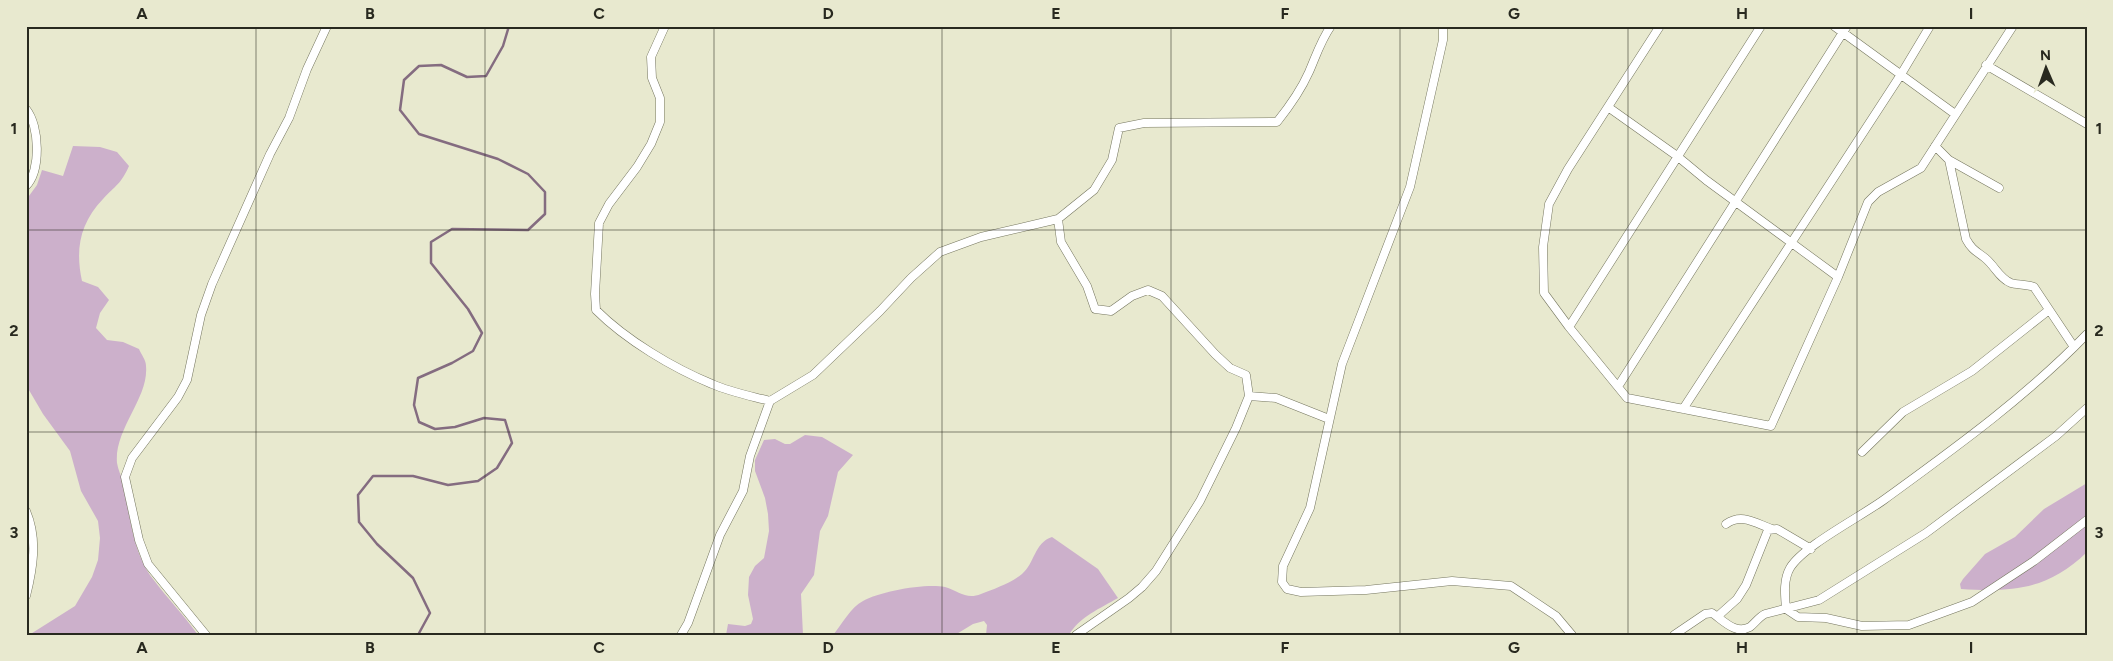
<svg xmlns="http://www.w3.org/2000/svg" width="2113" height="661" viewBox="0 0 2113 661" font-family="Figtree,sans-serif">
<style>
.green{fill:#ccb0cb}
.lines{fill:none;stroke-linecap:round;stroke-linejoin:round}
.stream{stroke:#846c80;stroke-width:2.5}
.street-casing{stroke:#75765f;stroke-width:9}
.street{stroke:#fff;stroke-width:8}
.grid{fill:none;stroke:#28291f;stroke-width:1;stroke-opacity:0.55}
.neatline{fill:none;stroke:#28291f;stroke-width:2}
.grid-label{font-size:16px;text-anchor:middle;font-weight:bold;fill:#28291f}
</style>
<rect width="100%" height="100%" fill="#e8e9cf"/>
<path class="green" d="M73 146 100 147 117 152 129 166C121 184 116 185 103 199 80 223 75 249 82 281L98 287 109 300 100 313 96 328 107 340 123 342 139 349C141 354 146 360 146 366 149 398 114 429 117 463 118 469 121 476 123 481 130 513 132 552 153 579 167 598 184 615 198 635H29L75 606 92 577 98 560 100 538 98 521 81 491 70 451 43 414 26 385V200L37 185 42 170 63 176Z
M805 435 822 437 853 455 838 472 828 516 820 531 814 575 801 594 803 635H726L728 624 745 626 751 624 753 619 748 595 749 577 755 566 764 558 769 531 768 514 765 498 755 471V460L764 440 775 439 785 444H790Z
M2087 483V552C2048 590 2013 592 1961 589L1960 584 1963 579 1985 554 2015 537 2044 509Z
M1052 537 1098 569 1118 598C1101 608 1079 617 1069 635H986L987 625 984 621 973 624 955 635H833C842 624 851 607 863 601 881 591 926 583 945 587 959 591 966 600 981 594 994 589 1011 583 1022 574 1035 563 1034 543 1052 537Z"/>
<g class="lines">
<path class="stream" d="M418 635 430 613 413 578 377 544 359 522 358 495 373 476H413L448 485 478 481 497 468 512 443 505 420 484 418 455 427 435 429 419 422 414 405 418 378 452 363 473 351 482 333 468 309 431 263V242L452 229 528 230 545 214V192L528 174 498 159 419 134 400 110 404 80 419 66 441 65 467 77 486 76 503 46 509 26"/>
<defs>
<path id="street" d="M665 26 651 57 652 78 660 98V122L651 144 637 167 609 204 599 223 595 294 596 310C626 340 673 368 712 384 730 392 751 396 770 401
M1443 26V40L1410 187 1342 364 1310 508 1283 566 1282 582 1287 589 1301 592 1366 590 1452 581 1511 586 1556 616 1572 635
M1660 26 1568 169 1549 204 1543 247 1544 293 1569 327 1627 398 1771 426 1838 277 1868 202 1878 192 1921 168 2013 26
M1834 26 1955 114
M1986 65 2087 124
M1608 107 1677 156 1706 180 1838 277
M26 109C40 126 41 171 26 186
M1935 146 1949 160 1966 239C1972 250 1976 251 1985 258 1995 266 1999 278 2011 283 2017 285 2026 284 2034 287L2074 347
M1949 160 1999 188
M1058 219 1061 242 1087 286 1095 309 1111 311 1132 296 1148 290 1162 296 1215 354 1230 368 1246 375 1249 396
M1569 327 1761 26
M2087 334C2026 397 1955 448 1885 499 1862 516 1803 546 1790 568 1783 580 1785 596 1786 609L1798 617 1826 618 1862 626 1909 625 1972 602 2034 561 2087 520
M1619 385 1847 26
M1683 409 1900 76 1930 26
M1862 452 1903 412 1972 371 2049 310
M26 511C38 539 33 568 26 596
M1726 524C1742 513 1755 523 1772 529
M1718 616 1737 599 1746 585 1768 530 1777 529 1811 549
M206 635 148 564 139 540 125 477 132 458 178 397 187 380 201 315 212 284 270 154 289 118 307 69 327 26
M681 635 688 623 720 535 743 491 750 456 770 401 813 375 880 311 911 278 940 252 981 237 1058 219 1094 190 1112 160 1119 128 1144 123 1277 122C1289 107 1301 90 1309 72 1316 56 1321 40 1331 26
M1076 635 1129 598 1142 587 1156 571 1200 501 1236 428 1249 396 1276 398 1329 419
M1674 635 1705 614 1712 613C1723 620 1735 635 1750 627 1755 623 1759 617 1765 614L1819 600 1926 533 2056 436 2087 408"/>
</defs>
<use href="#street" class="street-casing"/>
<use href="#street" class="street"/>
</g>
<path class="grid" d="M256 26V635M485 26V635M714 26V635M942 26V635M1171 26V635M1400 26V635M1628 26V635M1857 26V635M26 230H2087M26 432H2087"/>
<rect width="2113" height="661" fill="none" stroke="#e8e9cf" stroke-width="55"/>
<g transform="translate(2046 68) rotate(358)" stroke="#e8e9cf" stroke-width="4" paint-order="stroke">
<path d="M0-4L9 19L0 12L-9 19Z" fill="#28291f"/>
<text y="-8" font-size="14" font-weight="bold" text-anchor="middle" fill="#28291f">N</text>
</g>
<rect x="28" y="28" width="2058" height="606" class="neatline"/>
<g class="grid-label">
<text x="142" y="19">A</text>
<text x="370" y="19">B</text>
<text x="599" y="19">C</text>
<text x="828" y="19">D</text>
<text x="1056" y="19">E</text>
<text x="1285" y="19">F</text>
<text x="1514" y="19">G</text>
<text x="1742" y="19">H</text>
<text x="1971" y="19">I</text>
<text x="14" y="134">1</text>
<text x="2099" y="134">1</text>
<text x="14" y="336">2</text>
<text x="2099" y="336">2</text>
<text x="14" y="538">3</text>
<text x="2099" y="538">3</text>
<text x="142" y="653">A</text>
<text x="370" y="653">B</text>
<text x="599" y="653">C</text>
<text x="828" y="653">D</text>
<text x="1056" y="653">E</text>
<text x="1285" y="653">F</text>
<text x="1514" y="653">G</text>
<text x="1742" y="653">H</text>
<text x="1971" y="653">I</text>
</g>
</svg>
